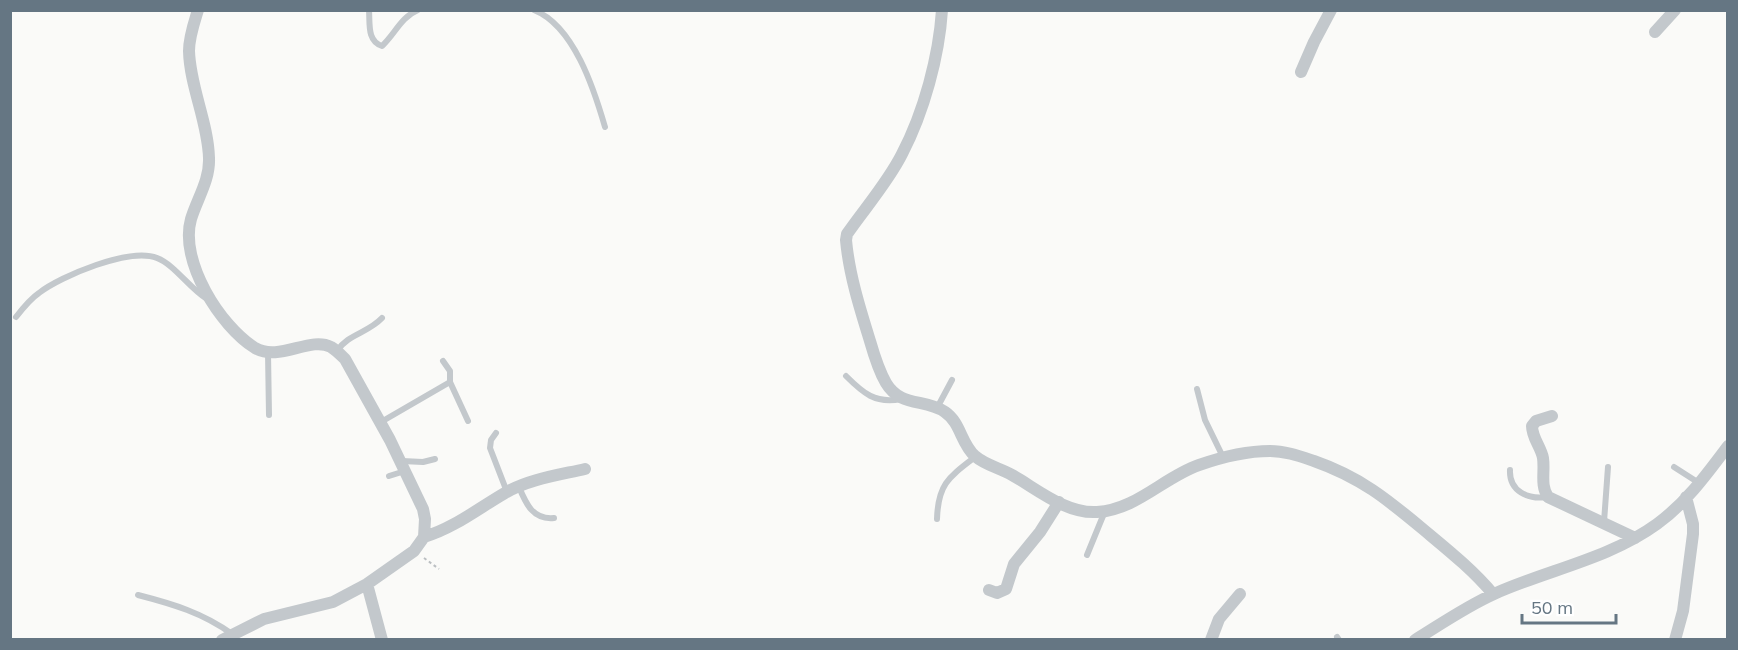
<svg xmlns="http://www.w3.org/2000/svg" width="1738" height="650" viewBox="0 0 1738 650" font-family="Mulish,sans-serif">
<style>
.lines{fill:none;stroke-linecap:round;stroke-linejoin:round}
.path{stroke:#bbbfc2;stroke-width:2;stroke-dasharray:3 3;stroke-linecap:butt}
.service{stroke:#c3c8cc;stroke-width:6}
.minor{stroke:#c3c8cc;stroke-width:12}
</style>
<rect width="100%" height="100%" fill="#fafaf8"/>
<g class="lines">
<path class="path" d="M424 558 439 569"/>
<path class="service" d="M369 10C370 24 367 41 382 46 395 34 401 17 418 10
M534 10C574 26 594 89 605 127
M16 317C23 308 30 299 39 293 61 276 130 247 157 258 175 265 189 288 207 299
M337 351C348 334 368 333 382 318
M268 353 269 415
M846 376C863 393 875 404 901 399
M450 382 468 421
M1197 389 1205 420 1223 457
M937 408 952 380
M381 422 450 382V371L443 361
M496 433 491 440 490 448 507 492
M402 461 423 462 435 459
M1674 467 1699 483
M1510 470C1509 491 1528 500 1547 497
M389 476 405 471
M519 487C526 504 533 520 554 518
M937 519C938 484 949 477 975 457
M1604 522 1608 467
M1087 555 1105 511
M138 595C173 604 203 613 232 634
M1337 637 1339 640"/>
<path class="minor" d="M198 10C194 23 189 37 189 51 190 87 208 122 209 158 210 180 197 199 191 219 179 261 220 326 255 348 279 362 310 336 331 347 336 350 341 355 345 359L390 440 423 509 425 519 424 537 414 551 367 584 333 602 264 619 222 640
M942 10C939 56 924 112 902 154 888 182 865 208 847 234L846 240C849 274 860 309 870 341 874 355 879 371 886 383 901 408 925 398 945 412 961 423 961 444 975 456 985 465 1000 468 1012 475 1037 489 1066 514 1097 512 1136 510 1164 477 1199 465 1222 457 1245 451 1270 451 1285 451 1299 456 1314 461 1360 477 1387 499 1424 530 1448 550 1473 570 1493 594
M1655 32 1675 10
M1301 72 1314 42 1331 10
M1552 416 1536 421 1532 426C1532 438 1541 447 1543 458 1545 472 1540 485 1548 497L1635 538
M424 537C454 528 479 508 505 493 529 479 559 475 585 469
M367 584 382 640
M989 590 997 593 1006 589 1014 564 1040 532 1059 502
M1211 640 1219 619 1240 594
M1415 640C1441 624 1467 606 1494 594 1547 570 1609 559 1657 524 1686 503 1707 474 1728 446
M1675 640 1683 611 1693 534V524L1686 497"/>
</g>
<rect width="1738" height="650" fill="none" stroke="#657683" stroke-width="24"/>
<path d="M1522 614v9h94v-9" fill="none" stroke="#657683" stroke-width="3"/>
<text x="1531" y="614" font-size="18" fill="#657683" stroke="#ffffff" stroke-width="4.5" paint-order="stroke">50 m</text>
</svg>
